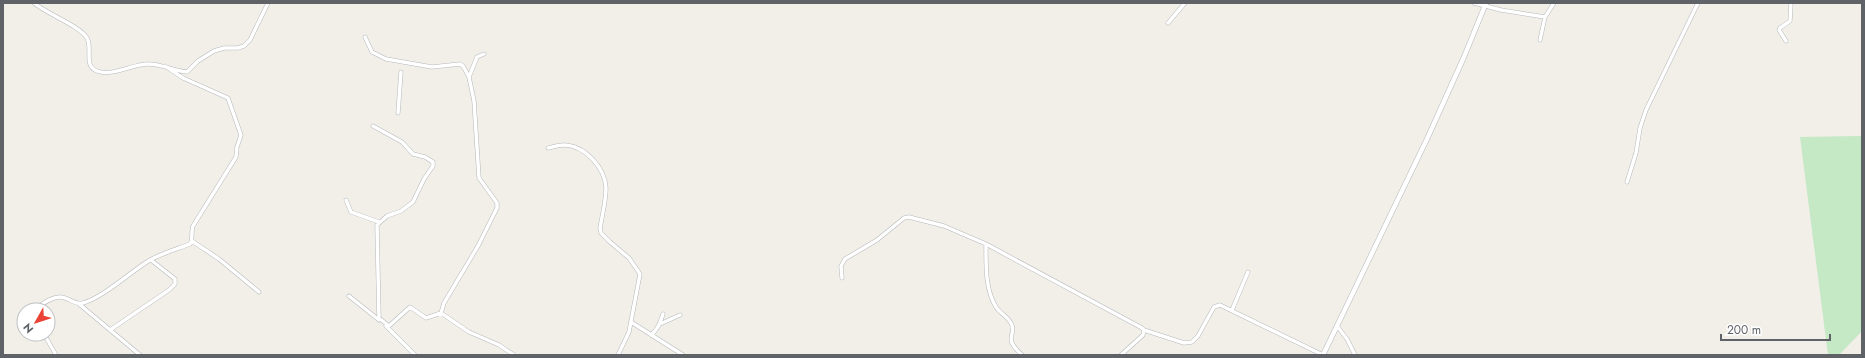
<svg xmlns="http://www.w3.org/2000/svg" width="1865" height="358" viewBox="0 0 1865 358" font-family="Jost,sans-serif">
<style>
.green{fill:#c5e8c5}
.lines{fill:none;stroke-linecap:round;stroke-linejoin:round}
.minor-casing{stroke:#b5b8bc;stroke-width:4.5}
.tertiary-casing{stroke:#b5b8bc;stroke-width:5.5}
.minor{stroke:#fff;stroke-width:3.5}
.tertiary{stroke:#fff;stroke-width:4.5}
</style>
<rect width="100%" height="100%" fill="#f1efe8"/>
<path class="green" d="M1862 136V331L1839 355H1828L1800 137Z"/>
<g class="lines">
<defs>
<path id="minor" d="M34 3C47 14 80 26 87 38 93 48 83 66 97 71 111 77 133 64 148 64 162 64 174 71 187 72L198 61 214 51 224 48H238L244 46 250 40 268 3
M1474 3 1501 10 1545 17
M1168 23 1185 3
M365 37 372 52 386 59 432 67 460 64 463 66 469 77
M1540 40 1545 17 1554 3
M1786 41 1779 30 1780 28 1790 21 1791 3
M398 113 401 72
M373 126 402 142 413 154 425 157 433 162V166L424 179 413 202 401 211 387 216 377 225 379 318 389 326 410 307 426 318 441 313 444 303 478 246 497 208V203L479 178 474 101 469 77 477 57 484 54
M548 148C553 147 559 145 563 145 585 145 605 168 606 188 606 201 602 216 600 228L601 233 610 242 629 258 640 274 629 332 618 355
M1627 182 1636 153 1640 128 1646 110 1698 3
M346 200 351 212 379 222
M192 241 219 259 259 292
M986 244C986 265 985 289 996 307 1000 313 1008 317 1011 323 1018 336 1001 336 1022 355
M842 278 841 266 845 259 877 240 904 218 909 217 944 226 986 244 1142 328 1144 330 1143 335 1121 355
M349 296 379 320
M79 304 140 355
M36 310C42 303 56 294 65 298 71 300 77 305 83 303 104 297 130 272 150 260 163 253 177 249 190 244 193 240 191 231 193 226L236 157 237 147 241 135 228 98 183 78 165 66
M1232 310 1248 272
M441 313 469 332 499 345 514 355
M631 322 683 355
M660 324 680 315
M386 326 415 355
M1337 326 1347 339 1355 355
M110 330 169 290 175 284V279L151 260
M1144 330 1184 343 1192 342 1198 336 1214 307 1220 305 1323 355
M44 334 56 355
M651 335C658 329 660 323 663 314"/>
<path id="tertiary" d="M1323 355 1427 139 1464 57 1486 3"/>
</defs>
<use href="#minor" class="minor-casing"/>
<use href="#tertiary" class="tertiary-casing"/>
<use href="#minor" class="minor"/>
<use href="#tertiary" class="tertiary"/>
</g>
<rect width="1865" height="358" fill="none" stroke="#5f6368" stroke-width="8"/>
<g transform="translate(36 322) rotate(231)"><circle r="19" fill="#ffffff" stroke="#bfc1c3"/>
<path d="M0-3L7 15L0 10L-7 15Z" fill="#ea4335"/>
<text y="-6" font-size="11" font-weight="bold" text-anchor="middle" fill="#5f6368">N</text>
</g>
<path d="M1721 334v6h109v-6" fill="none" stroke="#5f6368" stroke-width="2"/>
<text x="1727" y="334" font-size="12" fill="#5f6368" stroke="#ffffff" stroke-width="3" paint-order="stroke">200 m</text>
</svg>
